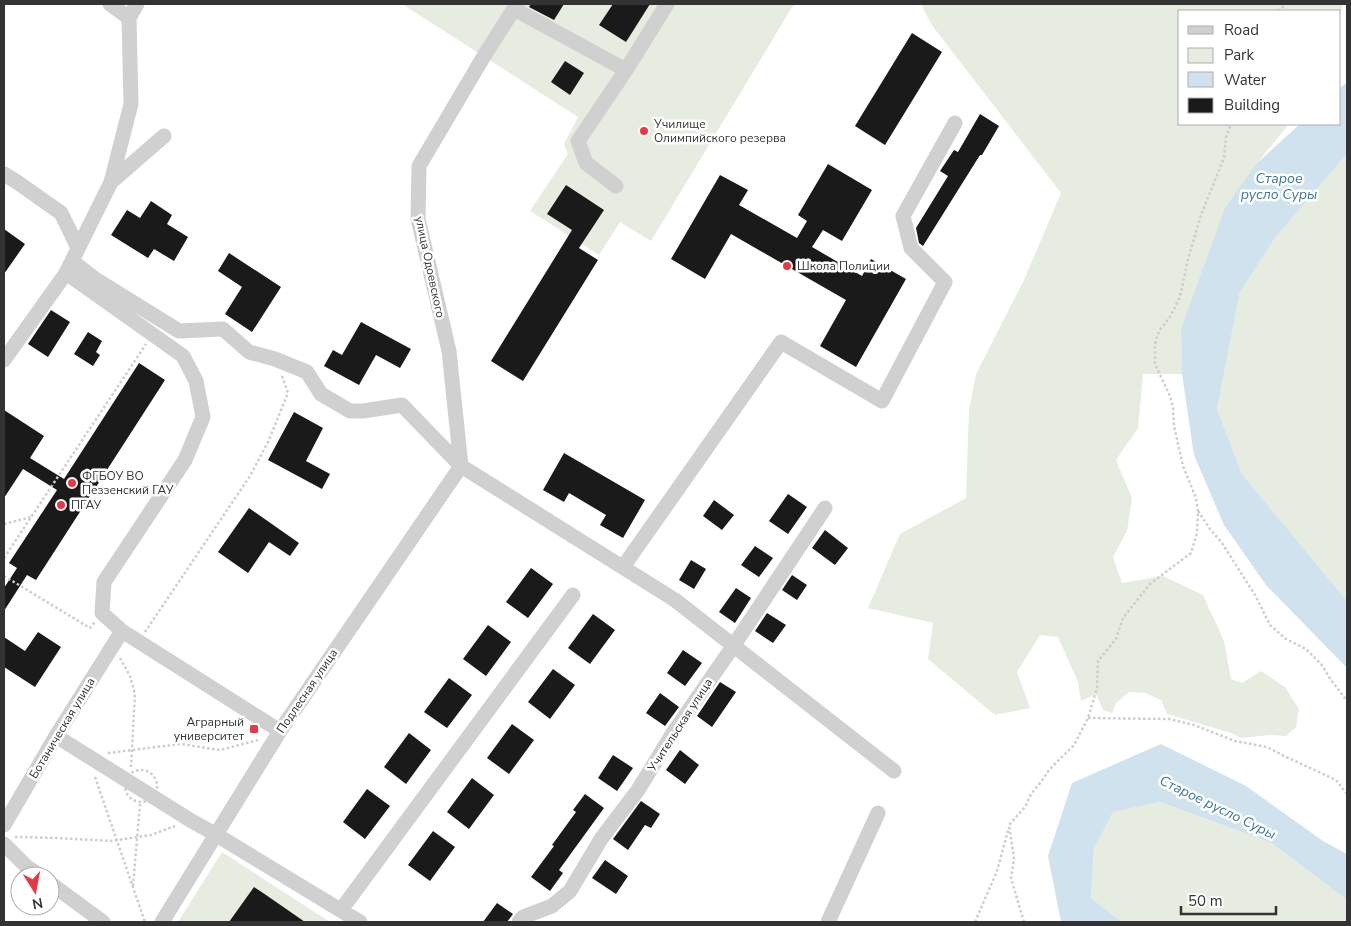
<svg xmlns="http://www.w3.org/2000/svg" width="1351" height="926" viewBox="0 0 1351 926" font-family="'Nunito Sans',sans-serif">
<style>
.green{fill:#e6ecdf}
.water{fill:#cfe2ee}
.building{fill:#1a1a1a}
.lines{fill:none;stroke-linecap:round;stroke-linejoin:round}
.path{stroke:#cdcdcd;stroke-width:2.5;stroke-dasharray:2.5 2.5;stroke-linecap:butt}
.minor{stroke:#d0d0d0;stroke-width:15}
.poi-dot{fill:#e63946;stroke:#fff;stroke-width:2}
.labels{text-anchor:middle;stroke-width:5;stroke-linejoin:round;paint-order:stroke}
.poi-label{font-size:12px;fill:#333;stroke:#fff;text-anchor:start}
.street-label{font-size:12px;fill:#333;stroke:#fff}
.water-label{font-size:14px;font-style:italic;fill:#3f7597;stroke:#fff}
</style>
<rect width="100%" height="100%" fill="#fff"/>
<path class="green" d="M402 4H794L651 241 620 222 599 255 530 211 568 154 564 144 578 117Z
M921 4H1343L1340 15V11H1180V124H1289L1257 163 1181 329 1182 374H1143L1138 428 1116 460 1132 498 1127 531 1113 557 1122 583 1163 576 1203 595 1224 641 1231 679 1242 683 1261 671 1285 687 1299 709 1296 727 1286 736 1269 735 1241 738 1231 733 1167 714 1161 700 1145 693 1129 692 1116 703 1112 713 1103 710 1096 694 1081 701 1078 682 1058 637 1040 635 1017 672 1030 708 995 715 928 659 933 623 868 608 900 534 966 498 969 410 976 374 1024 280 1061 193 931 24Z
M1347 154V601L1242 474 1217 409 1240 292 1275 238Z
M1160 802 1272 843 1347 900V922H1122L1091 898 1094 849 1113 812Z
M222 852 330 922H178Z"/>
<path class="water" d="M1347 82V154L1275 238 1240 292 1217 409 1242 474 1347 601V668L1266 585 1224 525 1194 455 1182 374 1181 329 1225 208 1257 163 1300 124H1340V88Z
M1161 744 1246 786 1323 841 1347 854V900L1272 843 1160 802 1113 812 1094 849 1091 898 1122 922H1061L1048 856 1072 783Z"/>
<path class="building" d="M531 4H564L554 20 529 7Z
M613 4H650L626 42 599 25Z
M912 33 942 52 885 145 855 126Z
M565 61 584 73 570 95 551 82Z
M980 114 999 126 982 155H980L923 246 919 243 916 228 948 176 940 171 954 150 958 152Z
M828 164 872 190 842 241 823 230 812 247 862 276 871 259 906 279 856 367 820 346 846 300 731 234 705 279 671 259 720 175 748 190 739 205 797 238 807 221 798 215Z
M566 185 604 210 579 248 598 260 523 381 491 361 572 230 547 214Z
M151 201 172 215 167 224 188 237 174 261 154 249 148 258 111 235 127 210 140 218Z
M4 229 25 244 4 274Z
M229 253 281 287 252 332 225 314 242 287 218 271Z
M51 310 70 322 48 357 28 344Z
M361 322 411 349 400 368 376 355 359 385 324 366 333 350 342 355Z
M88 332 102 341 96 352 100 355 93 366 74 354Z
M139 363 165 380 36 580 27 575 4 611V588L17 568 9 563 57 490 23 469 4 498V410L44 436 30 458 64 479Z
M294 412 323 428 306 461 330 474 322 489 268 460Z
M564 453 645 500 623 538 600 525 606 515 569 493 564 502 543 490Z
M788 494 807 507 788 534 769 521Z
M714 500 734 515 722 530 703 516Z
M249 508 299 543 290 556 269 542 248 573 218 552Z
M825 530 848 548 835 565 812 548Z
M755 546 773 558 759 577 741 565Z
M691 560 706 569 694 589 679 580Z
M531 568 553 584 528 618 506 602Z
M792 575 807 585 797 600 782 590Z
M736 588 751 598 735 623 719 612Z
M767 613 786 625 773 643 755 631Z
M593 614 615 630 590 664 568 648Z
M488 625 511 642 486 676 463 659Z
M38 632 61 647 35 687 4 667V637L25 651Z
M683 650 702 663 685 686 667 673Z
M553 669 575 685 550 719 528 702Z
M449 678 472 695 447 728 424 712Z
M720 682 736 692 712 727 697 716Z
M660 693 679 707 665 726 646 713Z
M512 724 534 740 509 774 487 758Z
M409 733 431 750 406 784 384 767Z
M680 750 699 765 685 784 666 770Z
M613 755 633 768 617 791 598 778Z
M472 778 494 795 469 829 447 812Z
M367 789 390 806 365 839 343 822Z
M585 794 604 808 559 870 563 873 550 891 531 877 554 846 552 845 576 812 573 810Z
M641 801 660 814 651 828 645 825 628 850 613 839Z
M433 831 455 847 430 881 408 865Z
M605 860 628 876 616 894 592 878Z
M254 887 266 895 305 922H229Z
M497 903 513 914 507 922H483Z"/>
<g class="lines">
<path class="path" d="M1278 11 1286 4
M1198 511 1210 529 1222 543 1255 595 1270 625 1286 639 1306 649 1321 664 1331 680 1347 701
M4 524 31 517
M4 558 146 344
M4 576 90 628 95 622
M145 632 250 476 268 442 288 393 282 376
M120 658 130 676 135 694 131 767
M1088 718 1169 719 1194 725 1235 741 1267 747 1282 755 1336 780 1347 794
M108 753 181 744 220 750 258 740
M125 786a16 16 0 1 1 32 0a16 16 0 1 1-32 0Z
M95 777 145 922
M15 837 56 838 111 841 151 835 175 826
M133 886 140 804
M975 922 997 871 1009 827
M1024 922 1011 878 1014 859 1009 825 1025 807 1031 794 1041 782 1049 770 1074 745 1088 718 1097 688 1098 661 1116 639 1123 618 1150 584 1191 553 1197 533 1198 511 1196 498 1183 466 1174 426 1173 408 1170 396 1155 364V344L1159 331 1170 317 1180 297 1188 259 1201 215 1224 158 1226 137 1231 124"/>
<path class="minor" d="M110 4 129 18
M514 9 626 70 667 4
M4 174 17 182 61 213 78 248
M111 182 164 136
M616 186 586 163 578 141 626 70
M72 261 95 279 179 331 223 329 249 352 275 359 307 372 321 394 350 411H363L402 405 461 466 675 600 894 771
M66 273 183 356 196 381 203 417 185 460 104 582 102 613 122 631 280 731
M4 360 66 273 111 182 131 104 129 18 137 4
M461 466 449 351 418 219 419 166 484 56 517 4
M623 567 781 342 882 401 945 282 911 248 903 216 955 123
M56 736 190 820 215 834 360 922
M4 825 56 736 122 631
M4 844 26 866 40 876
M50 883 103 922
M341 910 573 595
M162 922 280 731 461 466
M519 922 523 917 552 906 570 891 601 839 638 790 673 733 734 645 825 508
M828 922 878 813"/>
</g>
<g class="poi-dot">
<circle cx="644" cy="131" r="5"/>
<circle cx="787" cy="266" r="5"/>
<circle cx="72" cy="483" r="5"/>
<circle cx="61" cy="505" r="5"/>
<rect x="249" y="724" width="10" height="10" rx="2.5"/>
</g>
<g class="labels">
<g class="poi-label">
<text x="654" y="128">Училище<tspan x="654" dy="14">Олимпийского резерва</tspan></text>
<text x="797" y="270">Школа Полиции</text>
<text x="82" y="480">ФГБОУ ВО<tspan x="82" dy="14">Пеззенский ГАУ</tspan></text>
<text x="71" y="509">ПГАУ</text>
<text x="244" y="726" text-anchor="end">Аграрный<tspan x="244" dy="14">университет</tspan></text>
</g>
<g class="street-label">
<text transform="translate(430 267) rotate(78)" y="4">улица Одоевского</text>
<text transform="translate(307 691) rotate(-56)" y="4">Подлесная улица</text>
<text transform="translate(680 725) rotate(-57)" y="4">Учительская улица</text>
<text transform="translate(62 728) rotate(-59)" y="4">Ботаническая улица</text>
</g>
<g class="water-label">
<text x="1279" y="183">Старое<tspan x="1279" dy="16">русло Суры</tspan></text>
<text transform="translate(1218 807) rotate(26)" y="5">Старое русло Суры</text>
</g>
</g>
<rect width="1351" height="926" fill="none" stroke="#333333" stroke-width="10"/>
<rect x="1178" y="10" width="162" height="115" fill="#ffffff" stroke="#adadad"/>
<rect x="1188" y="26" width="25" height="8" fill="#d0d0d0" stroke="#adadad"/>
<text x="1224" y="35" font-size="15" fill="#333333">Road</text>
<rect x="1188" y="48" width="25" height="15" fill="#e6ecdf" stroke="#adadad"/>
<text x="1224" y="60" font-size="15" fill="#333333">Park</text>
<rect x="1188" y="72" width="25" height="15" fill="#cfe2ee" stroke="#adadad"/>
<text x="1224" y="85" font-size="15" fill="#333333">Water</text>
<rect x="1188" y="98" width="25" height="15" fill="#1a1a1a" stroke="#adadad"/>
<text x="1224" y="110" font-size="15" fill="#333333">Building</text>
<g transform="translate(35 891) rotate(169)"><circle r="24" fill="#ffffff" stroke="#adadad"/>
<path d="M0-4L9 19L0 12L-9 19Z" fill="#e63946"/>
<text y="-8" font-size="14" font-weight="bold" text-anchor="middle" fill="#333333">N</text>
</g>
<path d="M1181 906v8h95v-8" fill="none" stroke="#333333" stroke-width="2.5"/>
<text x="1188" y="906" font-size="15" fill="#333333" stroke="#ffffff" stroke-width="4" paint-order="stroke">50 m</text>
</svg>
